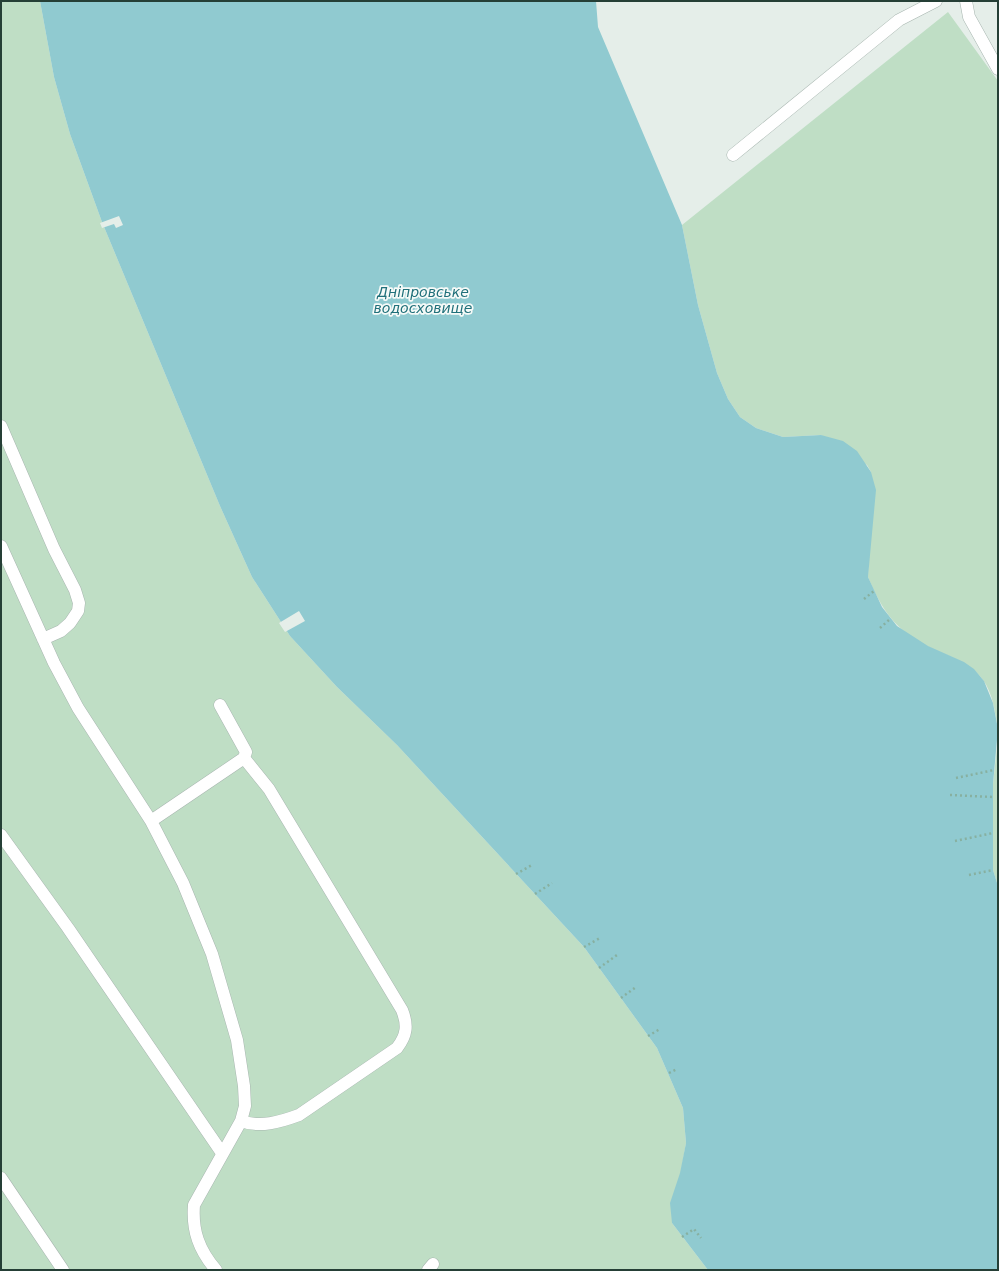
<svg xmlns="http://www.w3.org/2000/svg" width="999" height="1271" viewBox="0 0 999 1271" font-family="'DejaVu Sans',sans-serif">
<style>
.green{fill:#bfdec5}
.water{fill:#90cad0}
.pier{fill:#e5eee9}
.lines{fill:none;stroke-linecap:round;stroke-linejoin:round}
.minor-casing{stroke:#a8b6b0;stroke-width:13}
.path{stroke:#87b0a0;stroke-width:2.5;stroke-dasharray:2 3;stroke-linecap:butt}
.minor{stroke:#fff;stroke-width:12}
.labels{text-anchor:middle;stroke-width:3.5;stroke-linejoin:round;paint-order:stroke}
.water-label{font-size:14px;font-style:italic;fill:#20707a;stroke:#f6faf8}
</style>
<rect width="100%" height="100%" fill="#e5eee9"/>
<path class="green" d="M1 1H40L54 77 70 134 102 222 220 506 252 577 290 636 337 687 397 745 584 947 657 1048 683 1108 686 1143 672 1223 708 1270H1Z
M948 12 998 81V729C995 713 993 693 983 680 969 661 949 657 929 647 895 630 882 610 868 577L871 472 867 465 821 435 783 437 756 428 740 417 728 399 717 373 698 305 682 225Z
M998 738V886L993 870V784Z"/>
<path class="water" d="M40 1H596L598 27 682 225 698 305 717 373 728 399 740 417 756 428 783 437 821 435 843 441 857 451 871 472 876 490 868 577 882 607 897 626 928 646 964 662 974 669 984 681 993 703 998 729 993 784V870L998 886V1270H708L672 1223 670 1203 680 1173 686 1143 683 1108 657 1048 584 947 397 745 337 687 290 636 252 577 220 506 102 222 70 134 54 77Z"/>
<path class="pier" d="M119 216 123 225 116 228 114 224 102 228 100 223Z
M299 611 305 621 285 632 279 623Z"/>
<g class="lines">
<defs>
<path id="minor" d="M966 1 969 17 998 69
M733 155 899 20 936 1
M1 426 54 549 75 590 79 603 78 611 70 623 61 631 43 639
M1 546 54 663 78 708 151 821 183 883 212 954 237 1040 244 1086 245 1106 241 1121 194 1205C192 1231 199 1250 216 1270
M220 705 246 752 244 758 269 789 402 1010C408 1025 407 1035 397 1048L299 1115C280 1122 260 1128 241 1121
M151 821 244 758
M1 835 68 928 222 1153
M1 1178 63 1270
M428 1270 433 1264"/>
</defs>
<use href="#minor" class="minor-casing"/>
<path class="path" d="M864 599 874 591
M880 628 890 619
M956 778 994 770
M950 795 993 797
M955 841 993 833
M516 874 532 865
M969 875 993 870
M535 894 552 883
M584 947 600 938
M599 968 617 955
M621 998 636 987
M648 1036 660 1029
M669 1073 677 1069
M682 1237 694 1229 701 1238"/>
<use href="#minor" class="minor"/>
</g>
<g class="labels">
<g class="water-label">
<text x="423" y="297">Дніпровське<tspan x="423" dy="16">водосховище</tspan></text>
</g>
</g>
<rect width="999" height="1271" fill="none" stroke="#253f36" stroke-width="4"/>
</svg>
